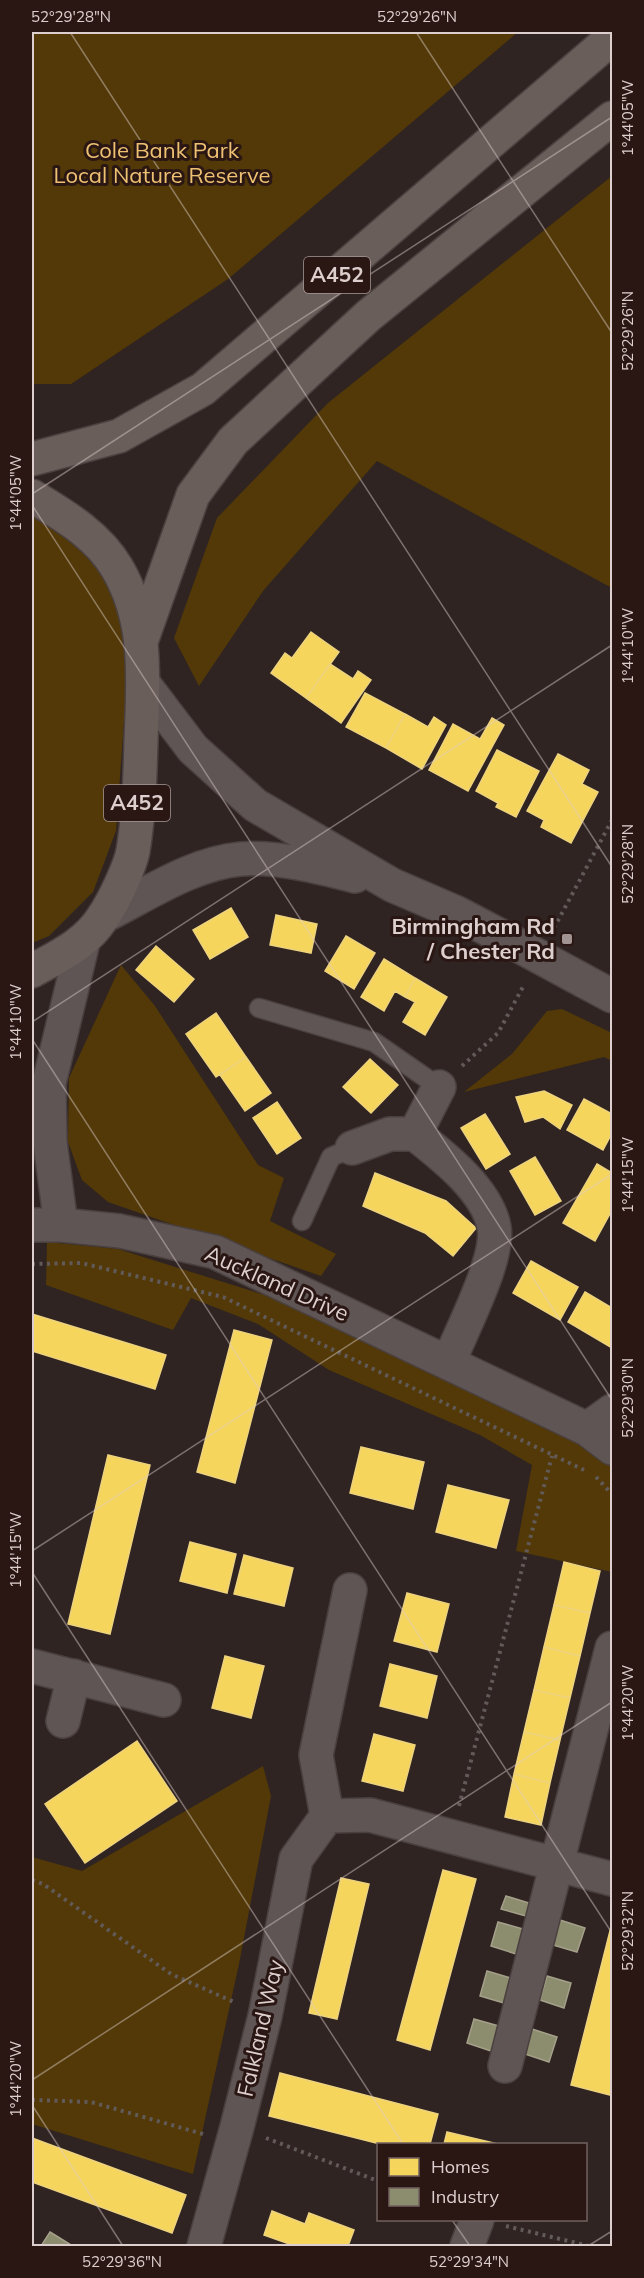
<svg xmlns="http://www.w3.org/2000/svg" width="644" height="2278" viewBox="0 0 644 2278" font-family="Mulish,sans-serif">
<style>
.green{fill:#523907}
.homes{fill:#f6d55c;stroke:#eed37e;stroke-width:1.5}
.industry{fill:#8c8c6e;stroke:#a4a08a;stroke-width:1.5}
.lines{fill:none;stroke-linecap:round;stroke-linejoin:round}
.service-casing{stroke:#4a403f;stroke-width:21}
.minor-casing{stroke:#4a403f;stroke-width:36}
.tertiary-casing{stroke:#4a403f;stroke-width:36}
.secondary-casing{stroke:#4a403f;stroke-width:36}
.trunk-casing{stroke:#4a403f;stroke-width:36}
.path{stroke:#625a59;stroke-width:4;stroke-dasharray:3 4.5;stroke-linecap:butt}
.service{stroke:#5e5554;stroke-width:18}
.minor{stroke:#5e5554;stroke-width:33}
.tertiary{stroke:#5e5554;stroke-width:33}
.secondary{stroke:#5e5554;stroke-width:33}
.trunk{stroke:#6a5e5a;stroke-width:33}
.secondary-bridge-casing{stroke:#4a403f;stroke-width:36;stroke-linecap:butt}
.secondary-bridge{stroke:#5e5554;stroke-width:33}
.ticks{fill:none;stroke:#ddcfcd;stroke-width:1.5;stroke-opacity:0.45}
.poi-dot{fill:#a09391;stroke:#2a1714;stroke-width:2}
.labels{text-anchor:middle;stroke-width:6;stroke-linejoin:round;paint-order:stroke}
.shield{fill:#2a1714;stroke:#a79896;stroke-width:1.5}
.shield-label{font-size:21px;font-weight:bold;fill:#ddcfcd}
.park-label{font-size:22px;fill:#eec172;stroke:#2a1714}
.poi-label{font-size:22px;font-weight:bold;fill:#ddcfcd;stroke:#2a1714;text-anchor:end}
.street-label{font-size:22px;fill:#ddcfcd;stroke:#2a1714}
.neatline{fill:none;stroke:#ddcfcd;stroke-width:2}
.ticks-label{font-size:15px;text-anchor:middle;fill:#ddcfcd}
</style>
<rect width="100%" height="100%" fill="#2f2422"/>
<path class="green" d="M32 32H518L228 279 71 384H32Z
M612 176V588L377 461 263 591 199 686 174 638 217 518 328 403Z
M32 512 79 547 103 574 124 622 127 681 116 831 93 892 49 936 32 943Z
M121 965 155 1006 258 1165 284 1178 270 1221 336 1254 321 1276 108 1202 82 1180 68 1142 69 1078Z
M562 1009 612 1033V1061L604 1057 464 1092 512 1054 547 1011Z
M47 1242 118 1249 293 1304 561 1429 612 1463V1572L516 1551 532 1465 480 1435 329 1370 258 1324 191 1298 173 1330 46 1285Z
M263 1766 271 1796 239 1964 193 2174 32 2124V1857L82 1871Z"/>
<path class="homes" d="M311 632 339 652 306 698 271 673 285 653 292 658Z
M330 664 353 679 358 671 371 680 341 723 306 698Z
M365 693 405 714 386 748 346 727Z
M405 714 428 727 434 717 446 725 422 769 386 748Z
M492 718 504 725 468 791 429 770 453 724 480 739Z
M497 750 539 771 516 817 496 807 498 803 476 791Z
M558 754 589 770 582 784 598 792 571 843 541 827 544 820 527 811Z
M231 908 248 937 210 959 193 930Z
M276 915 317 924 311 953 270 945Z
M346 936 375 953 354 989 325 971Z
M156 946 194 979 174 1002 136 970Z
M384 959 415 978 405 997 395 991 384 1011 361 997Z
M415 978 447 997 425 1035 403 1022 415 1002 405 997Z
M216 1013 246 1057 216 1077 186 1034Z
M246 1057 271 1093 245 1111 220 1075Z
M370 1059 398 1085 371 1113 343 1087Z
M544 1091 572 1105 560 1129 543 1117 525 1122 516 1097Z
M584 1099 612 1114V1133L603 1150 567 1130Z
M277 1102 301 1138 277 1154 253 1118Z
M485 1114 510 1154 486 1169 461 1128Z
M535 1157 561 1201 535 1215 510 1171Z
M597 1164 612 1173V1210L595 1241 563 1223Z
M375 1173 446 1201 476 1228 453 1256 425 1233 363 1206Z
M531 1261 578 1287 560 1320 513 1293Z
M585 1292 612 1308V1348L568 1322Z
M32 1314 166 1355 155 1389 32 1351Z
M234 1330 272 1340 235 1483 197 1472Z
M361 1447 424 1462 413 1509 350 1493Z
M108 1455 150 1465 110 1634 68 1624Z
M448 1485 509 1500 496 1548 436 1532Z
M190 1542 236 1554 227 1593 180 1581Z
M244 1555 293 1568 284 1606 234 1594Z
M564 1562 600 1571 590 1613 554 1605Z
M407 1593 449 1604 437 1652 394 1641Z
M554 1605 590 1613 580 1656 544 1647Z
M544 1647 580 1656 570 1698 534 1690Z
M225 1656 264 1666 251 1718 212 1708Z
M390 1664 437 1676 427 1718 380 1706Z
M534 1690 570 1698 560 1740 524 1732Z
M524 1732 560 1740 550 1783 514 1774Z
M374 1734 415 1745 403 1791 362 1781Z
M137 1741 177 1801 85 1863 45 1804Z
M514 1774 550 1783 541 1825 505 1817Z
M443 1870 476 1879 430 2050 397 2040Z
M341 1878 369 1884 337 2019 309 2013Z
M612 1923V2086L610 2095 571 2085Z
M280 2073 438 2114 430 2144H380L269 2116Z
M447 2132 498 2144H444Z
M32 2138 186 2195 172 2233 32 2182Z
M272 2211 305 2224 309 2213 354 2230 348 2246H295L264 2235Z"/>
<path class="industry" d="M506 1896 529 1903 526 1916 501 1909Z
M560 1920 585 1928 577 1952 553 1945Z
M498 1922 523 1929 516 1954 491 1946Z
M487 1971 511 1978 504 2003 480 1996Z
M547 1976 571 1983 564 2008 540 2000Z
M474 2019 499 2026 491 2051 467 2043Z
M532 2029 557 2037 549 2062 525 2054Z
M50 2232 71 2245 70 2246H41Z"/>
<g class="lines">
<defs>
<path id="service" d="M259 1008 374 1042 439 1087
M302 1221 331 1157 352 1148"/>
<path id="minor" d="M439 1087 415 1134C443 1156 487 1190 494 1227 500 1258 461 1331 449 1362
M352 1148 390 1134H415
M587 1429 612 1411
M32 1666 164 1700
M63 1721 74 1676
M327 1816 370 1815 612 1879
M505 2066 612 1648
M204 2246 237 2127 265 2016 296 1859 327 1816 316 1755 350 1590
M467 2246 477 2220"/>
<path id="tertiary" d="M32 1225H61L120 1231 215 1252 587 1429 612 1448
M61 1225 50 1142 49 1083 83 942"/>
<path id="secondary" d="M143 683 193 749 255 805 392 885 457 913 514 943
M104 916C146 895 193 863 241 859 277 856 320 867 355 876
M584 981 612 996"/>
<path id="trunk" d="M32 459 119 436 203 389 612 38
M32 496C63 515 98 535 117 568 149 622 143 682 141 741 140 777 139 815 133 851 130 867 113 903 103 917 86 944 59 956 32 971
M142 639 193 495 233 441 368 316 612 118"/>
</defs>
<use href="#service" class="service-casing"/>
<use href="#minor" class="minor-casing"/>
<use href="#tertiary" class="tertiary-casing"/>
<use href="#secondary" class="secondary-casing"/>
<use href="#trunk" class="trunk-casing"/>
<path class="path" d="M554 928 612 820
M462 1066 498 1033 524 985
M32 1264 81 1263 223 1297 584 1470
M596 1477 612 1494
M459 1806 552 1456
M32 1880 43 1884 171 1974 234 2002
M32 2100 91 2102 203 2134
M266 2138 378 2181
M506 2226 589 2246"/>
<use href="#service" class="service"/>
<use href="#minor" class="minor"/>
<use href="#tertiary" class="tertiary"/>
<use href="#secondary" class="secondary"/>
<use href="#trunk" class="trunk"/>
<defs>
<path id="secondary-bridge" d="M514 943 584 981"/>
</defs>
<use href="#secondary-bridge" class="secondary-bridge-casing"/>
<use href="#secondary-bridge" class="secondary-bridge"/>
</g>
<path class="ticks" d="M70 32 612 867M416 32 612 333M32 494 612 117M32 505 612 1400M32 1022 612 645M32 1039 612 1933M32 1551 612 1174M32 1572 403 2144M32 2080 612 1702M32 2105 123 2246M452 2220 470 2246M588 2246 612 2231"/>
<rect class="poi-dot" x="561" y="933" width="12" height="12" rx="3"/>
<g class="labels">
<g class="shield">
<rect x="304" y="257" width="66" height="36" rx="4.5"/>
<rect x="104" y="785" width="66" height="36" rx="4.5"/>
</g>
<g class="shield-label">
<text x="337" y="282">A452</text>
<text x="137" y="810">A452</text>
</g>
<g class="park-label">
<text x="162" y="158">Cole Bank Park<tspan x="162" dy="25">Local Nature Reserve</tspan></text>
</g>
<g class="poi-label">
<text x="555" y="934">Birmingham Rd<tspan x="555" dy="25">/ Chester Rd</tspan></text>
</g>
<g class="street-label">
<text transform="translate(277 1283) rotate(24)" y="8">Auckland Drive</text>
<text transform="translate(260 2028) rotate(-77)" y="8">Falkland Way</text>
</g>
</g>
<rect width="644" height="2278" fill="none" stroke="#2a1714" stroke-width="66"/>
<rect x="377" y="2143" width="210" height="78" fill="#2a1714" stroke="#72615e" stroke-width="1.5"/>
<rect x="389" y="2158" width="30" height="18" fill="#f6d55c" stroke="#72615e" stroke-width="1.5"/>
<text x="431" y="2173" font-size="18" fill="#ddcfcd">Homes</text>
<rect x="389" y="2188" width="30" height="18" fill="#8c8c6e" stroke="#72615e" stroke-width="1.5"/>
<text x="431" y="2203" font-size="18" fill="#ddcfcd">Industry</text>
<rect x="33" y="33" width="578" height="2212" class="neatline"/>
<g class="ticks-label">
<text x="71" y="22">52°29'28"N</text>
<text x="417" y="22">52°29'26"N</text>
<text transform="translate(628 118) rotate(-90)" y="5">1°44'05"W</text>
<text transform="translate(628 331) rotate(-90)" y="5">52°29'26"N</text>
<text transform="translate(16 493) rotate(-90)" y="5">1°44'05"W</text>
<text transform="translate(628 646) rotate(-90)" y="5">1°44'10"W</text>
<text transform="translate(628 864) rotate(-90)" y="5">52°29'28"N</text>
<text transform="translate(16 1022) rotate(-90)" y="5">1°44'10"W</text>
<text transform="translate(628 1175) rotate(-90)" y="5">1°44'15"W</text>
<text transform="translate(628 1398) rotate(-90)" y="5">52°29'30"N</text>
<text transform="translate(16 1550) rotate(-90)" y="5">1°44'15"W</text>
<text transform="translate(628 1703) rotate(-90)" y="5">1°44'20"W</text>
<text transform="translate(628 1931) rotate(-90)" y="5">52°29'32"N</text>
<text transform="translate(16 2079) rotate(-90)" y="5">1°44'20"W</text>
<text x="122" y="2267">52°29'36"N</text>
<text x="469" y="2267">52°29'34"N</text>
</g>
</svg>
